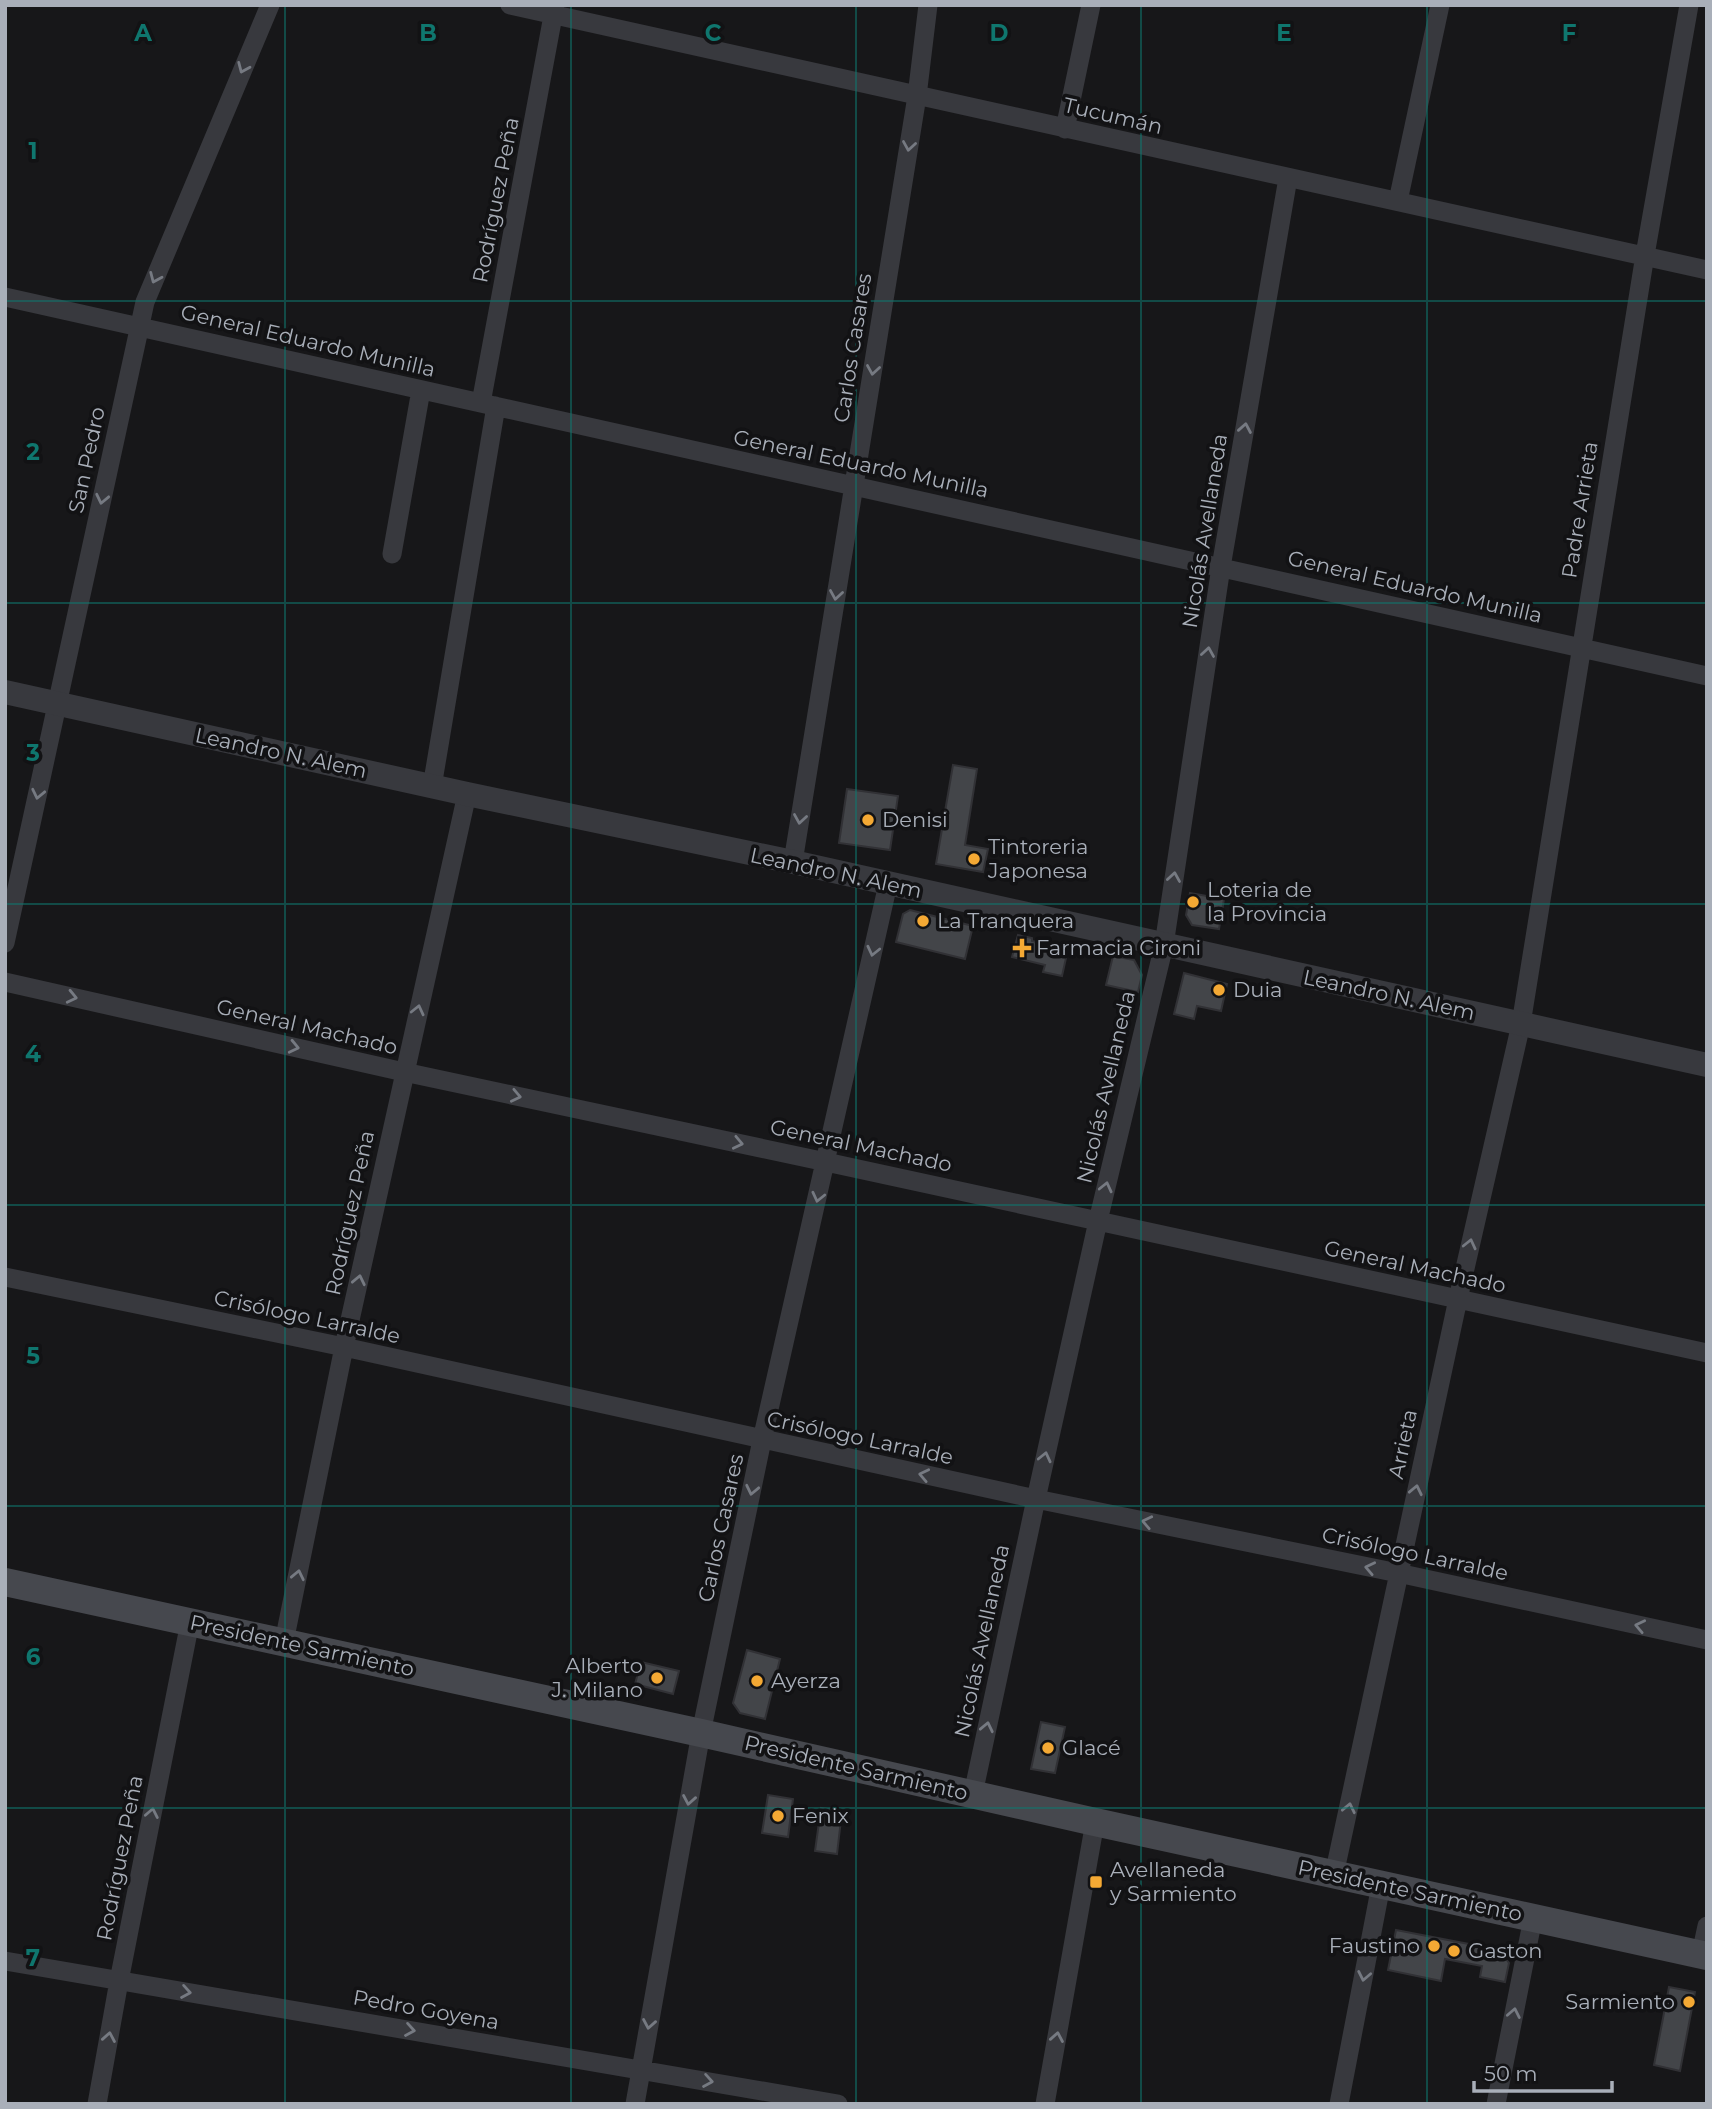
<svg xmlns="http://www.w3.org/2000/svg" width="1712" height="2109" viewBox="0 0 1712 2109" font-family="Montserrat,sans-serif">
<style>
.building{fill:#434549;stroke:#313135;stroke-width:2}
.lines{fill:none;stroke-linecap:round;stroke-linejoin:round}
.minor{stroke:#38393e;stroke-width:19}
.tertiary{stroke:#38393e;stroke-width:24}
.secondary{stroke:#46484e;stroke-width:28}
.oneway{stroke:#767a82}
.grid{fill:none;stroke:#0f766e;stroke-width:2;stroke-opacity:0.55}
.poi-dot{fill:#f4a934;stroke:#121214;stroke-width:2.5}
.labels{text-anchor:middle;stroke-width:7;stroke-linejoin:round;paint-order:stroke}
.street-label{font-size:21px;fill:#a9afb9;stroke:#121214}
.poi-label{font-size:21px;fill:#a9afb9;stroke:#121214;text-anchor:start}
.grid-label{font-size:23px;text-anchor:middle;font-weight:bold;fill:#0f766e;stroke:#121214;stroke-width:7;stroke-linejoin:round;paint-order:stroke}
</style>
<rect width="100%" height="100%" fill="#171719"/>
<path class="building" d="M953 765 977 769 965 845 988 849 983 872 936 864Z
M847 789 898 796 890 850 839 843Z
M1190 893 1224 899 1219 929 1192 925 1186 915Z
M910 910 973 926 965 959 896 942 903 914Z
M1018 935 1032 938V941L1068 949 1062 976 1043 972 1045 965 1012 957Z
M1113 956 1134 960 1142 975 1138 992 1106 985Z
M1184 973 1227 984 1221 1011 1197 1006 1194 1019 1174 1014Z
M747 1650 780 1659 765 1719 740 1713 733 1703Z
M641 1662 679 1671 673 1694 635 1684Z
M1041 1722 1065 1727 1055 1773 1031 1769Z
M768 1795 793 1799 788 1837 762 1833Z
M821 1808 842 1811 837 1854 815 1851Z
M1396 1930 1500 1950 1509 1963 1505 1982 1480 1977 1482 1966 1445 1959 1441 1981 1388 1970Z
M1669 1987 1695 1992 1680 2071 1654 2065Z"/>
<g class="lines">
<path class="minor" d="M510 5 1707 270
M1065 129 1091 5
M1398 201 1440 5
M5 297 1707 676
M481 403 555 5
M392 554 421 390
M432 787 496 406
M793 862 917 96 928 5
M5 943 145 302 270 5
M5 982 404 1072 826 1162 1707 1353
M5 1277 344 1347 1036 1499 1398 1573 1707 1640
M284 1642 344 1347 467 794
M973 1794 1036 1499 1098 1221 1164 945 1221 567 1288 178
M1334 1875 1458 1299 1521 1024 1645 255 1689 5
M1701 1954 1707 1926
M5 1961 838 2104
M97 2104 119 1981 190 1622
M635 2104 701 1733 762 1440 888 884
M1045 2104 1095 1822
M1339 2104 1381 1885
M1496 2104 1533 1918"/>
<path class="tertiary" d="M5 692 467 794 793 862 1707 1065"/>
<path class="secondary" d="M5 1582 701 1733 1095 1822 1707 1956"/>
</g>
<defs><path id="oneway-chevron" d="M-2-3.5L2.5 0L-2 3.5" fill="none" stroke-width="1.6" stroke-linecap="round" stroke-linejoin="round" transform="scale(1.75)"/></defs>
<g class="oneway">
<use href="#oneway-chevron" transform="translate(243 68) rotate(113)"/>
<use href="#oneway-chevron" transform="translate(909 146) rotate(99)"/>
<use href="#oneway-chevron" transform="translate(155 278) rotate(113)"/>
<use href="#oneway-chevron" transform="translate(873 370) rotate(99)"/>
<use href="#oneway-chevron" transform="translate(1245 428) rotate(-80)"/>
<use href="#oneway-chevron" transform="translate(102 499) rotate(102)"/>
<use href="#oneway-chevron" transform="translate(836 595) rotate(99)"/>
<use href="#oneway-chevron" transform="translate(1208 652) rotate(-81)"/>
<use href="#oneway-chevron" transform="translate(38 794) rotate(102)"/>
<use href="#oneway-chevron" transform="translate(800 819) rotate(99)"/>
<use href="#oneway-chevron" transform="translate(1174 877) rotate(-81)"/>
<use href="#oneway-chevron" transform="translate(873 951) rotate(103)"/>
<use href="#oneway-chevron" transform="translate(72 997) rotate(13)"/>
<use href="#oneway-chevron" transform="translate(418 1010) rotate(-77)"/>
<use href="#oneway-chevron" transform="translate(294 1047) rotate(13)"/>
<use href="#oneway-chevron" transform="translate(516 1096) rotate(12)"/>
<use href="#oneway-chevron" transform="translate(738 1143) rotate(12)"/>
<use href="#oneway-chevron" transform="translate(1106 1187) rotate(-77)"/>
<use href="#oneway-chevron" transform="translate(818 1197) rotate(103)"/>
<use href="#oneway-chevron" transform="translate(1470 1244) rotate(-77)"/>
<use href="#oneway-chevron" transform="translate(359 1280) rotate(-78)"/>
<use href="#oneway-chevron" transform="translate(1045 1457) rotate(-77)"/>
<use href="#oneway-chevron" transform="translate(924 1475) rotate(-168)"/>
<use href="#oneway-chevron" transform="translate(752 1490) rotate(102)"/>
<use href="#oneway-chevron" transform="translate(1416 1490) rotate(-78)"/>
<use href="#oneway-chevron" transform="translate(1147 1522) rotate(-168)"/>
<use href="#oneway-chevron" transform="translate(1370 1568) rotate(-168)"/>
<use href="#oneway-chevron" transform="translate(298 1575) rotate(-78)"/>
<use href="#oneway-chevron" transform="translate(1640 1626) rotate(-168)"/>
<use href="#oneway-chevron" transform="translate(987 1727) rotate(-78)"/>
<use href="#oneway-chevron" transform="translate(689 1800) rotate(100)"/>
<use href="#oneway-chevron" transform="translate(1349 1808) rotate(-78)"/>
<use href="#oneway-chevron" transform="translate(152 1813) rotate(-79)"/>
<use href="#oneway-chevron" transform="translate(1364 1976) rotate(101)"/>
<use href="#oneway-chevron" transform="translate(186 1992) rotate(10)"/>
<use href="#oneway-chevron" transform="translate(1514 2013) rotate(-79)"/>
<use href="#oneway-chevron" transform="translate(649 2024) rotate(100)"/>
<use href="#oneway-chevron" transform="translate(410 2030) rotate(10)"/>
<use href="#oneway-chevron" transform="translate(109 2037) rotate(-80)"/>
<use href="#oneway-chevron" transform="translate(1057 2037) rotate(-80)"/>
<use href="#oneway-chevron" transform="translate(708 2081) rotate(10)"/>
</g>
<path class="grid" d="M285 5V2104M571 5V2104M856 5V2104M1141 5V2104M1427 5V2104M5 301H1707M5 603H1707M5 904H1707M5 1205H1707M5 1506H1707M5 1808H1707"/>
<g class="poi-dot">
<circle cx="868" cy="820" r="7"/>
<circle cx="974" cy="859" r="7"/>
<circle cx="1193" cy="902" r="7"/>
<circle cx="923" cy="921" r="7"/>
<path d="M1018.5 937.5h7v7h7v7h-7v7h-7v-7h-7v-7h7z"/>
<circle cx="1219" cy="990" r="7"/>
<circle cx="657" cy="1678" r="7"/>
<circle cx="757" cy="1681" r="7"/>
<circle cx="1048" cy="1748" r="7"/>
<circle cx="778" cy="1816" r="7"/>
<rect x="1089" y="1875" width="14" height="14" rx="3.5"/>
<circle cx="1434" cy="1946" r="7"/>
<circle cx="1454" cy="1951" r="7"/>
<circle cx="1689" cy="2002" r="7"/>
</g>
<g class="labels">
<g class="street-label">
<text transform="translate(1113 116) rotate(13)" y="7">Tucumán</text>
<text transform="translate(496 200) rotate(-79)" y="7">Rodríguez Peña</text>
<text transform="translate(308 341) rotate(13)" y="7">General Eduardo Munilla</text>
<text transform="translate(853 348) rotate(-81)" y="7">Carlos Casares</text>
<text transform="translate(87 460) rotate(-78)" y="7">San Pedro</text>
<text transform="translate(861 464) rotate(12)" y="7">General Eduardo Munilla</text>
<text transform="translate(1580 510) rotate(-81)" y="7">Padre Arrieta</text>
<text transform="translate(1205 531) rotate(-81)" y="7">Nicolás Avellaneda</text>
<text transform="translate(1415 587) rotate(13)" y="7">General Eduardo Munilla</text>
<text transform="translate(281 753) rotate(12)" y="7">Leandro N. Alem</text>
<text transform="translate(836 873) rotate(12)" y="7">Leandro N. Alem</text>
<text transform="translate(1389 995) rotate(12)" y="7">Leandro N. Alem</text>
<text transform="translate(307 1027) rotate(13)" y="7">General Machado</text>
<text transform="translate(1106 1087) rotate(-77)" y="7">Nicolás Avellaneda</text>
<text transform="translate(861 1146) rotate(12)" y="7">General Machado</text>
<text transform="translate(350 1213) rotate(-78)" y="7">Rodríguez Peña</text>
<text transform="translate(1415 1267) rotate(12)" y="7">General Machado</text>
<text transform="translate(307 1317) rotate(12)" y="7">Crisólogo Larralde</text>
<text transform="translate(860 1438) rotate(12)" y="7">Crisólogo Larralde</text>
<text transform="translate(1403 1444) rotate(-78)" y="7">Arrieta</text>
<text transform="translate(721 1528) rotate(-78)" y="7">Carlos Casares</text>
<text transform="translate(1415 1554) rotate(12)" y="7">Crisólogo Larralde</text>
<text transform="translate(982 1641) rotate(-78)" y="7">Nicolás Avellaneda</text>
<text transform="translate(302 1646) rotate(12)" y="7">Presidente Sarmiento</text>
<text transform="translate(856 1768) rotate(13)" y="7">Presidente Sarmiento</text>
<text transform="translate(120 1858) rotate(-79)" y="7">Rodríguez Peña</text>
<text transform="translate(1410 1891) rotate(12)" y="7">Presidente Sarmiento</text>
<text transform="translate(426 2010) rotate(10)" y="7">Pedro Goyena</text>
</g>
<g class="poi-label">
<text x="882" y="827">Denisi</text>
<text x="988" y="854">Tintoreria<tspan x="988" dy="24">Japonesa</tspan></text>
<text x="1207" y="897">Loteria de<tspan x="1207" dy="24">la Provincia</tspan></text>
<text x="937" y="928">La Tranquera</text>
<text x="1036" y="955">Farmacia Cironi</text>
<text x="1233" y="997">Duia</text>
<text x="643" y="1673" text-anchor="end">Alberto<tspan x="643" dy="24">J. Milano</tspan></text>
<text x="771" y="1688">Ayerza</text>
<text x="1062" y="1755">Glacé</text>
<text x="792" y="1823">Fenix</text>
<text x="1110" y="1877">Avellaneda<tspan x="1110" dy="24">y Sarmiento</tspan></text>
<text x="1420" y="1953" text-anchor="end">Faustino</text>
<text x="1468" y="1958">Gaston</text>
<text x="1675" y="2009" text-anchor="end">Sarmiento</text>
</g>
</g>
<g class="grid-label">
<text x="143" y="41">A</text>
<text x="428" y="41">B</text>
<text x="713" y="41">C</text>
<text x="999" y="41">D</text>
<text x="1284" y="41">E</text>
<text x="1569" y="41">F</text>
<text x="33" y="159">1</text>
<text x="33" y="460">2</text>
<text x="33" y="761">3</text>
<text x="33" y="1062">4</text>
<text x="33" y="1364">5</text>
<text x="33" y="1665">6</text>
<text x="33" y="1966">7</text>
</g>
<rect width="1712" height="2109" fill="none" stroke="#a9afb9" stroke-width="14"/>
<path d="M1474 2081v10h138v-10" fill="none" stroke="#a9afb9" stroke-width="3.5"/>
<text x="1484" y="2081" font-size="21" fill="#a9afb9" stroke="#121214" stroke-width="5" paint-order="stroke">50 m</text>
</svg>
